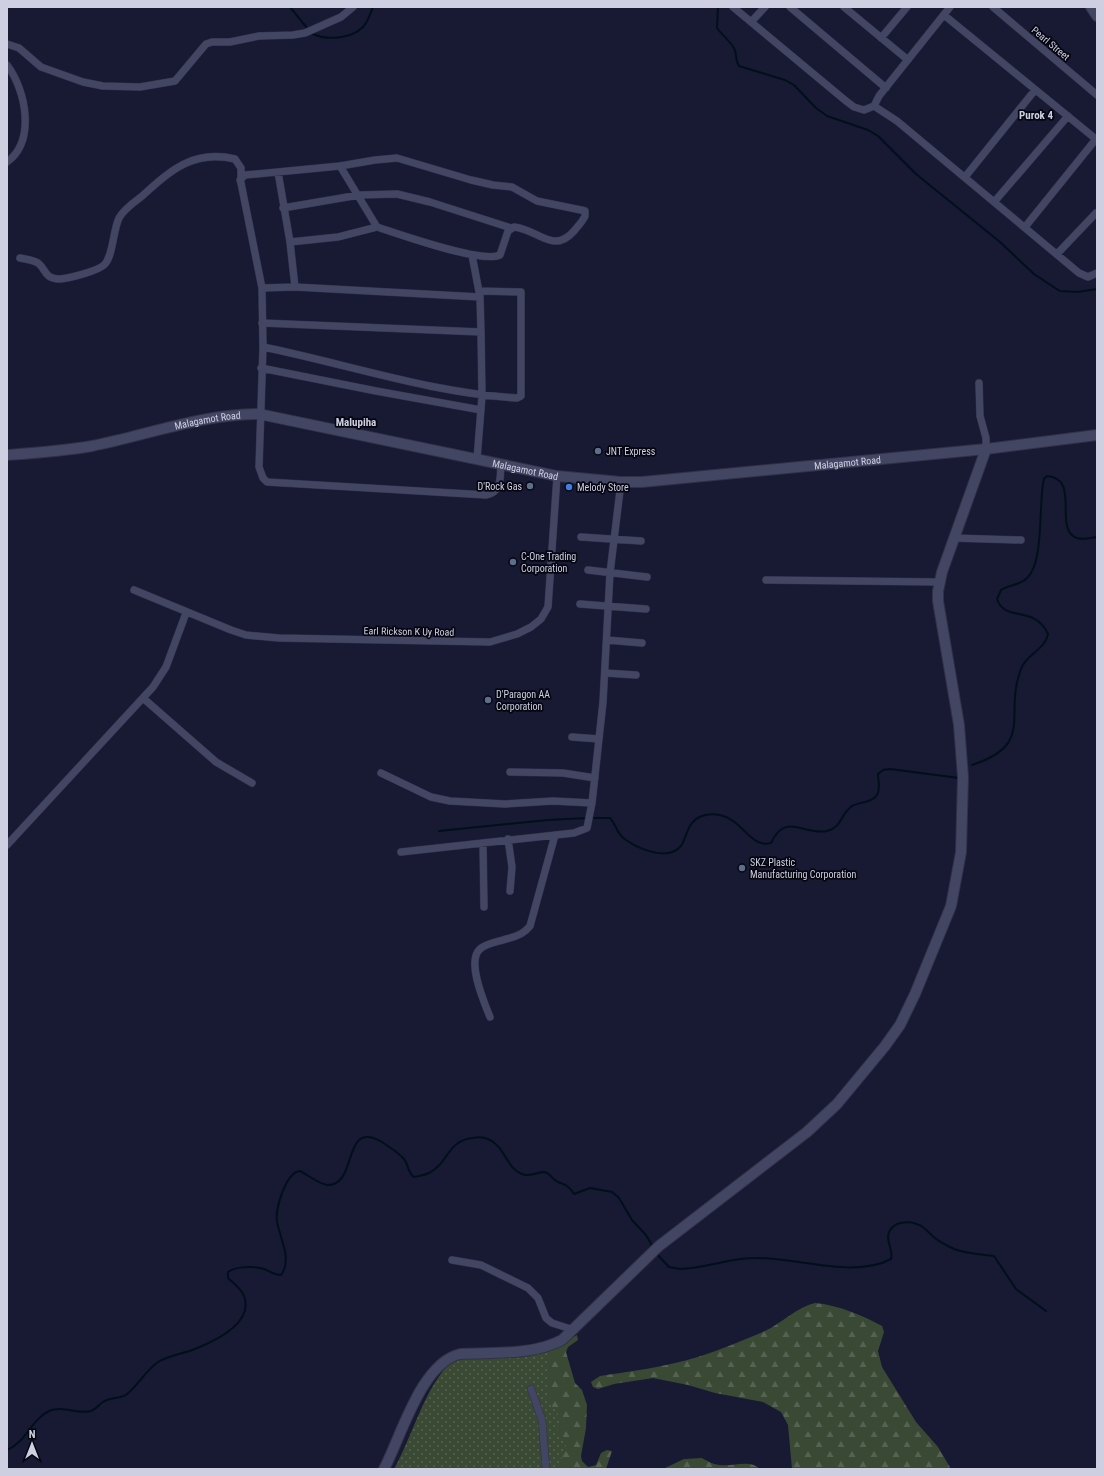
<svg xmlns="http://www.w3.org/2000/svg" width="1104" height="1476" viewBox="0 0 1104 1476" font-family="'Roboto Condensed',sans-serif">
<style>
.grass{fill:url(#grass-dots)}
.forest{fill:url(#forest-firs)}
.lines{fill:none;stroke-linecap:round;stroke-linejoin:round}
.stream{stroke:#00101b;stroke-width:2}
.street-casing{stroke:#313146;stroke-width:8}
.secondary-casing{stroke:#313146;stroke-width:12}
.street{stroke:#434663;stroke-width:7}
.secondary{stroke:#434663;stroke-width:10}
.service-dot{fill:#5c6f8a;stroke:#050610;stroke-width:1.5}
.shop-dot{fill:#3f7fe0;stroke:#050610;stroke-width:1.5}
.labels{text-anchor:middle;stroke-width:3.5;stroke-linejoin:round;paint-order:stroke}
.street-label{font-size:10px;fill:#ced0e2;stroke:#050610}
.poi-label{font-size:10px;fill:#ced0e2;stroke:#050610;text-anchor:start}
.neighbourhood-label{font-size:11px;font-weight:bold;fill:#ced0e2;stroke:#050610}
</style>
<defs>
<pattern id="grass-dots" width="8" height="8" patternUnits="userSpaceOnUse"><rect width="8" height="8" fill="#3a4934"/><path d="M2 2h.1M6 6h.1" fill="none" stroke="#556251" stroke-width="1.8" stroke-linecap="round"/></pattern>
<pattern id="forest-firs" width="22" height="20" patternUnits="userSpaceOnUse"><rect width="22" height="20" fill="#3a4934"/><path d="M5 1l3.5 6h-7zM16 11l3.5 6h-7z" fill="#556251"/></pattern>
</defs>
<rect width="100%" height="100%" fill="#181933"/>
<path class="grass" d="M548 1351 581 1469H394C412 1437 422 1395 447 1366 451 1361 459 1359 466 1358Z"/>
<path class="forest" d="M815 1303C838 1305 862 1315 882 1326L884 1332 878 1351 882 1367 916 1422 938 1447 951 1469H792L788 1425 781 1412 763 1402 715 1393 688 1385 653 1378 614 1384 598 1389 593 1387 591 1382 600 1376C625 1372 651 1369 675 1363 706 1356 736 1343 765 1331 782 1323 797 1307 815 1303Z
M577 1335 578 1340 568 1347 566 1352 575 1383 582 1390 587 1405 586 1428 581 1456 582 1461 588 1467 596 1465 601 1453 607 1450 612 1451 606 1469H561L560 1465 567 1442 563 1436 557 1432 559 1422 558 1413 551 1405 548 1393V1351Z
M702 1458C707 1461 714 1465 720 1465 734 1467 749 1459 760 1469H663L684 1459Z"/>
<g class="lines">
<path class="stream" d="M290 7 307 28
M718 7 717 28C722 35 729 40 734 48 737 54 735 60 739 66L785 80 794 85 816 108 827 116 868 130 878 136 916 174 1000 242 1034 274 1055 288 1060 291 1078 292 1097 289
M311 33C326 41 351 39 363 27 368 22 370 14 373 7
M972 765C1036 744 1003 716 1021 669 1026 654 1045 650 1048 634 1034 604 1005 623 997 599L1001 590C1009 585 1019 585 1026 579 1045 564 1038 501 1044 479L1047 476C1079 478 1056 523 1073 536 1079 541 1089 538 1097 537
M594 818H610C617 825 616 834 626 840 639 849 667 861 680 847 684 843 685 836 688 830 693 817 706 812 720 815 742 819 751 849 771 843 786 811 803 836 827 831 843 827 840 814 852 806 859 802 872 803 877 795 881 788 878 781 878 774L883 770 890 769 959 778
M439 831 548 820 587 818
M656 1253 669 1267 680 1269C706 1268 730 1258 755 1258 796 1257 854 1279 891 1259 894 1249 884 1240 890 1230 898 1219 915 1221 924 1228 928 1231 931 1235 935 1238 941 1243 948 1246 954 1249 967 1254 980 1254 994 1256L1016 1289 1046 1311
M7 1450C26 1442 32 1419 49 1411 63 1405 77 1415 91 1411 97 1409 98 1405 103 1402 110 1397 119 1399 126 1395 137 1387 145 1371 158 1362 169 1355 183 1354 195 1349 215 1341 254 1323 244 1296 241 1288 233 1283 228 1278V1272C234 1267 251 1266 260 1268 268 1269 272 1275 281 1275 293 1259 279 1237 277 1221 275 1209 286 1172 300 1171 308 1175 319 1184 327 1185 359 1186 341 1118 382 1142 389 1147 398 1152 404 1159 409 1165 407 1172 414 1177 419 1176 425 1175 429 1173 450 1162 446 1141 473 1138 478 1137 483 1137 488 1139 505 1146 506 1168 522 1174 528 1177 536 1173 543 1172 550 1172 550 1177 555 1180 559 1184 565 1183 568 1187 571 1189 572 1191 574 1194L590 1188 612 1192 619 1198 632 1220 646 1235 653 1247"/>
<defs>
<path id="street" d="M733 7 846 101 854 107 864 110 874 106 879 96 950 7
M790 7 886 88
M844 7 908 60
M993 7 1097 95
M944 15 1097 140
M751 22 765 7
M881 38 907 7
M7 44 19 48 41 67 83 82 103 86 140 87 175 81 206 44 212 42H230L259 36 293 35 305 33 341 17 353 7
M7 65C26 90 36 141 7 162
M874 106 897 121 1079 273 1088 277 1097 273
M340 166 377 227C399 234 482 264 500 255L508 231 514 227C538 229 553 255 574 231 578 226 583 221 585 216V211L581 210 537 201 512 187 493 185 471 180 397 158 375 160 340 166 245 175 240 180 241 183 262 288 263 347 259 467 263 478 267 482 486 495C502 492 500 478 501 464
M278 172 290 242 295 287
M965 177 1035 90
M995 201 1068 116
M283 208 359 195 397 194 430 202 511 228
M1025 227 1096 139
M290 242 338 237 377 227
M1057 254 1096 213
M472 255 480 297 481 332
M20 258C26 259 33 260 38 263 46 269 44 278 58 279 67 279 99 271 105 264 113 255 113 231 119 218 124 209 133 203 141 197 170 171 193 149 235 159L241 168V180
M262 288 295 287 480 297
M262 323 481 332 482 396 477 459
M263 347C347 364 431 393 517 398L521 396V292L479 291
M261 368 376 391 481 410
M979 383 980 416 986 438V449
M581 537 641 541
M953 538 1021 540
M588 570 647 577
M766 580 939 582
M134 590 231 630 246 635 279 638 490 642 517 634 531 627 541 619 548 607 557 476
M580 604 646 609
M607 640 642 643
M605 673 636 675
M143 698 216 762 252 783
M572 737 599 739
M510 772 563 773 595 778
M381 773 431 797 450 801 505 804 553 801 592 803
M508 839 512 867 510 891
M483 843 484 907
M7 845 153 687 166 667 186 613
M401 852 574 833 587 828 592 803 603 702 610 573 621 482
M490 1017C484 1002 466 961 480 949 487 943 498 942 506 939 516 937 524 934 530 926L555 835
M452 1260 481 1265 528 1288 538 1298 546 1318 552 1323 574 1330
M531 1389 542 1420 546 1469"/>
<g id="secondary">
<path d="M1091 7 1097 16"/>
<path id="s1" d="M7 455C35 453 64 451 92 446 147 435 202 414 259 414L557 476 621 482H642L986 449 1097 435"/>
<path d="M384 1469C401 1437 421 1363 460 1354 494 1352 531 1356 562 1340L659 1246 807 1132 837 1104 885 1046 900 1025 915 994 951 906 961 852 963 777 959 725 938 601V591L942 572 986 449"/>
</g>
</defs>
<use href="#street" class="street-casing"/>
<use href="#secondary" class="secondary-casing"/>
<use href="#street" class="street"/>
<use href="#secondary" class="secondary"/>
</g>
<g class="service-dot">
<circle cx="598" cy="451" r="4"/>
<circle cx="530" cy="486" r="4"/>
<circle cx="513" cy="562" r="4"/>
<circle cx="488" cy="700" r="4"/>
<circle cx="742" cy="868" r="4"/>
</g>
<circle class="shop-dot" cx="569" cy="487" r="4"/>
<g class="labels">
<g class="street-label">
<text transform="translate(1051 43) rotate(40)" y="4">Pearl Street</text>
<text dy="4" stroke="none"><textPath href="#s1" startOffset="204">Malagamot Road</textPath></text>
<text dy="4" stroke="none"><textPath href="#s1" startOffset="852">Malagamot Road</textPath></text>
<text dy="4" stroke="none"><textPath href="#s1" startOffset="528">Malagamot Road</textPath></text>
<text transform="translate(409 631) rotate(1)" y="4">Earl Rickson K Uy Road</text>
</g>
<g class="poi-label">
<text x="606" y="455">JNT Express</text>
<text x="522" y="490" text-anchor="end">D'Rock Gas</text>
<text x="577" y="491">Melody Store</text>
<text x="521" y="560">C-One Trading<tspan x="521" dy="12">Corporation</tspan></text>
<text x="496" y="698">D'Paragon AA<tspan x="496" dy="12">Corporation</tspan></text>
<text x="750" y="866">SKZ Plastic<tspan x="750" dy="12">Manufacturing Corporation</tspan></text>
</g>
<g class="neighbourhood-label">
<text x="1036" y="119">Purok 4</text>
<text x="356" y="426">Malupiha</text>
</g>
</g>
<rect width="1104" height="1476" fill="none" stroke="#ced0e2" stroke-width="16"/>
<g transform="translate(32 1444)" stroke="#050610" stroke-width="3" paint-order="stroke">
<path d="M0-3L7 15L0 10L-7 15Z" fill="#ced0e2"/>
<text y="-6" font-size="11" font-weight="bold" text-anchor="middle" fill="#ced0e2">N</text>
</g>
</svg>
